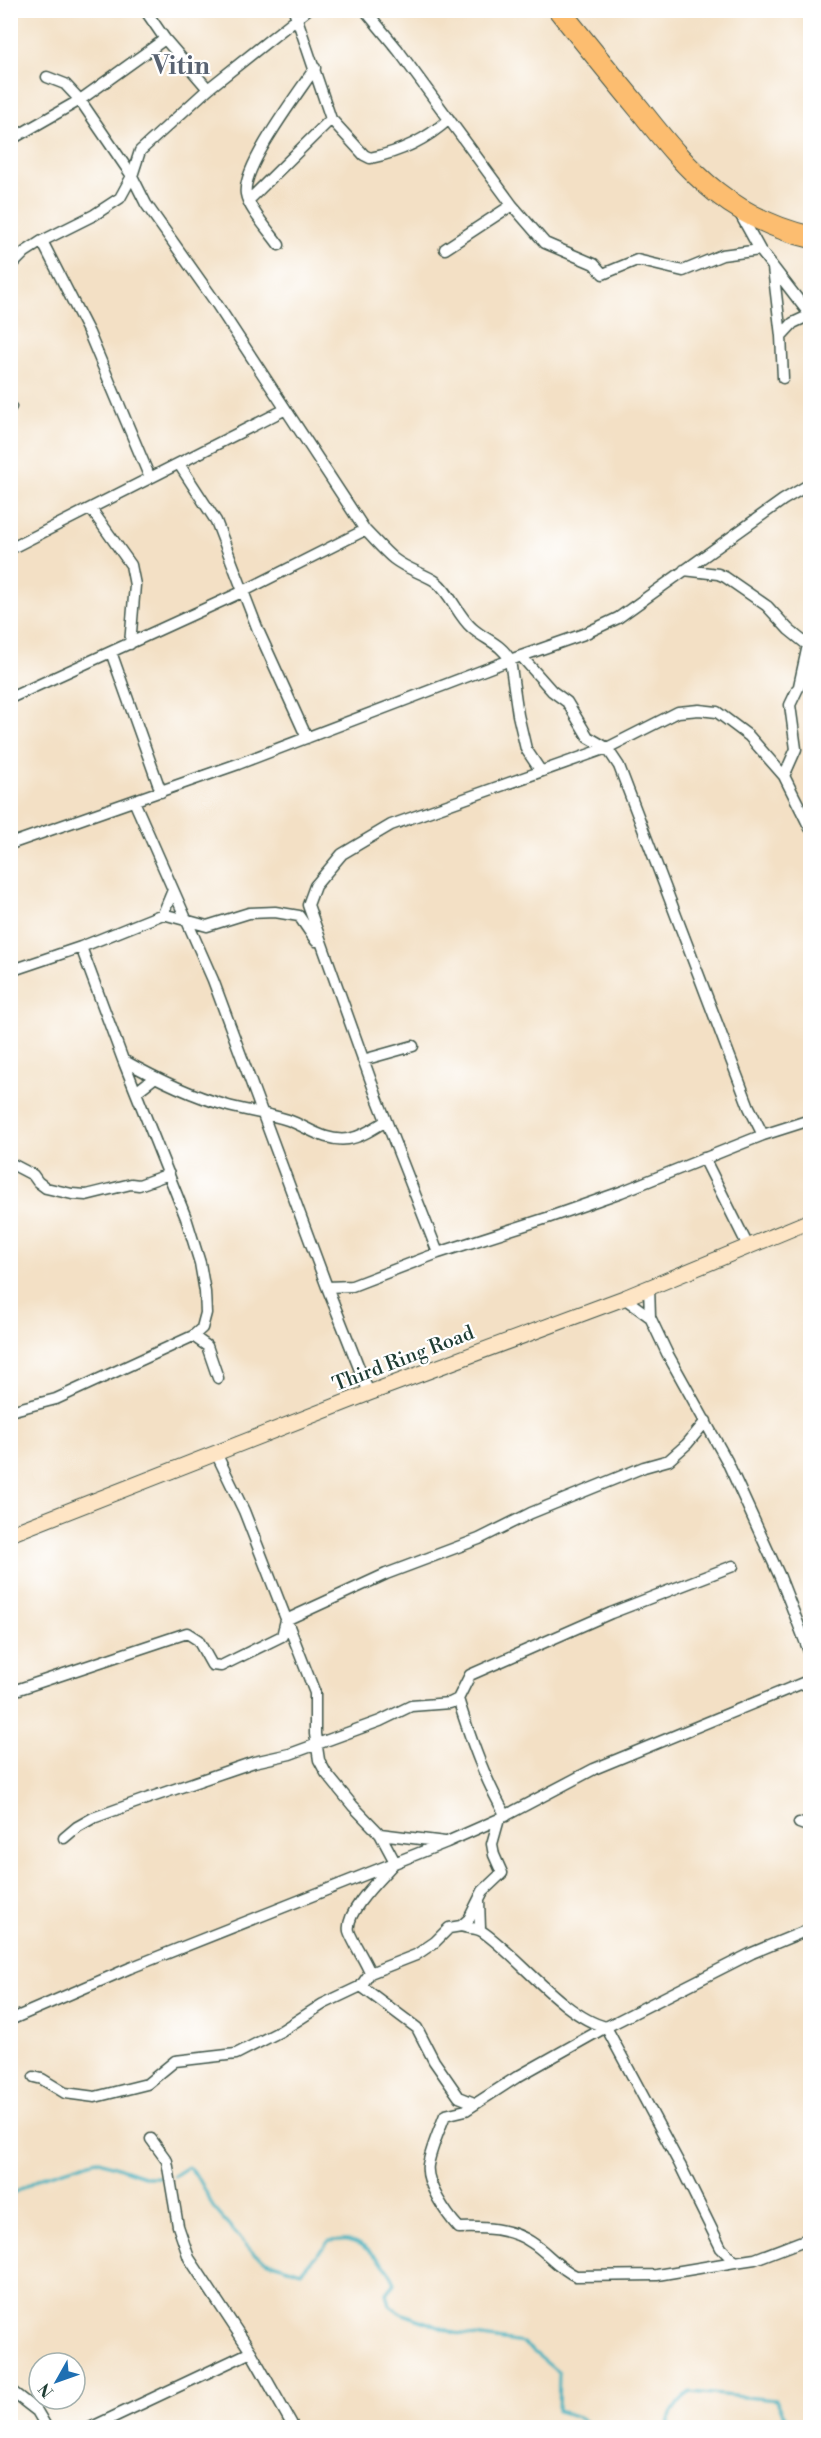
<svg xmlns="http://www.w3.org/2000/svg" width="821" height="2438" viewBox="0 0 821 2438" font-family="'Libre Bodoni',serif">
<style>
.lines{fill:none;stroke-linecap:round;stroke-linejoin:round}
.stream{stroke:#42b0be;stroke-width:3}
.street-casing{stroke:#3f554a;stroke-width:13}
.secondary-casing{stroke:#3f554a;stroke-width:17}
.highway-casing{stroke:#3f554a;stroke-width:23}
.street{stroke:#fff;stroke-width:10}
.secondary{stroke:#fee5c5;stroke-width:15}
.highway{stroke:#fcbd6f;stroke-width:21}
.labels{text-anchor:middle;stroke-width:4.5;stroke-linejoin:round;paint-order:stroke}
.street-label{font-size:20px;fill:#1f3d34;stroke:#fff}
.district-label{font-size:26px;font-weight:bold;fill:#596372;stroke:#fff}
</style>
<rect width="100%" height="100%" fill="#fff"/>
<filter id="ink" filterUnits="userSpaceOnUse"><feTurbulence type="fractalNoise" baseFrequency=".0167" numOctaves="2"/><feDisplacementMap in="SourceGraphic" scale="12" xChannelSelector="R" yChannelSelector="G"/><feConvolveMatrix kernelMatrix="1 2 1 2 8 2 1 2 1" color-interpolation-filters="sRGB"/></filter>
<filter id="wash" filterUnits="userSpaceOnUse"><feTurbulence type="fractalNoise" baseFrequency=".008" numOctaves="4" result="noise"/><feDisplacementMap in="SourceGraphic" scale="24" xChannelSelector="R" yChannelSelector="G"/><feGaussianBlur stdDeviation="1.35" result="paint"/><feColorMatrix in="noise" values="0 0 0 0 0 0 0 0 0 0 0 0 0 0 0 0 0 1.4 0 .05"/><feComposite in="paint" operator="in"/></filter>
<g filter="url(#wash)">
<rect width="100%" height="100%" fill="#f3e0c5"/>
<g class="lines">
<path class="stream" d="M174 2176 188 2167 201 2182 213 2207 254 2254 266 2261 301 2272 329 2241C335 2241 342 2239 348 2240 367 2245 388 2265 395 2283L387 2293 390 2305 401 2313 455 2333 523 2343 559 2373 558 2411 575 2416 598 2428
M10 2195 44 2176 97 2160 147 2177H167
M667 2428C669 2414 679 2399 691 2392L776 2400 786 2418 807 2428"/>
</g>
</g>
<g filter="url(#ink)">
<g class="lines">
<defs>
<path id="street" d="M145 10 165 39 208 89
M294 10 331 119 364 155 370 158C401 152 426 140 449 119
M307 10 208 89 140 151 132 176 146 204 214 300 365 530C374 539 384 551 394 559 407 569 422 573 435 581 451 593 457 615 472 628 485 640 501 643 510 660L518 715 526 749 540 770
M365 10 398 50 512 205 545 243 594 264 603 274 637 260 683 271 722 255 760 250
M10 140 80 100 165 39
M248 201 331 119
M739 212 760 250 810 315
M42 241 89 333 150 478
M279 245C270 232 248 208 246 194 241 168 299 92 315 68
M445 249 512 205
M10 267 25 252 42 241 94 215 120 198 132 176 80 100 65 84 47 77
M773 268 781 336
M783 378 781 336 793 323 810 315
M10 406 11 407
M179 464 216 521 258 630 307 738
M91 509 131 565 135 585 130 644
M10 549 284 410
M684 570 718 574 725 577 767 606 789 630 810 647
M111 652 161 792
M521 656 552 691 567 702 588 737 607 748 678 712 699 710 717 712 749 736 784 776 810 828
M10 698 244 591 365 530
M784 776 796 749 790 705 799 686 808 645
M134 801 213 980 327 1287 369 1393
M10 844 238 764 510 660 584 634 618 618 783 500 810 484
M163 914 173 890
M10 971 81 947
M123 1060C155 1078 189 1095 225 1105 245 1111 267 1113 288 1120 308 1127 324 1142 348 1139 362 1137 374 1128 386 1121
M363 1060 413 1046
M136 1092 154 1078
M704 1158 748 1246
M10 1163 33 1175 38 1182 46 1188 72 1194 86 1195 131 1184 139 1185 169 1174
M438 1253 376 1095 308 905 315 886 342 854 391 825 607 748 619 766 749 1107 763 1135
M327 1287 352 1286 438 1253 547 1218 621 1192 763 1135 810 1120
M649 1287 650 1317 667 1353 727 1461 780 1577 810 1654
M624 1298 650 1317
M193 1336 207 1346 218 1378
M10 1411 56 1399 193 1336 202 1328 206 1313 205 1292 200 1263 186 1218 123 1060 81 947 163 914 207 926 249 913 275 912 299 916 316 941
M216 1453 244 1511 315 1693V1734L319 1760 326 1773 353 1806 380 1834 395 1862C382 1877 345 1911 349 1931 352 1941 366 1962 370 1973
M10 1692 187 1633 198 1640 212 1665 221 1666 282 1636 286 1620 386 1574 479 1539 531 1513 644 1467 669 1460 687 1444 706 1421
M458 1699C471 1740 484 1778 506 1816
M799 1823 810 1827
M380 1834 445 1842
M64 1838 77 1827 93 1818 143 1800 254 1762 290 1754 380 1721 411 1706 450 1703 458 1699 470 1675 611 1613 733 1566
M479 1900 480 1929
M461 1926C468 1929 477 1927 483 1932 519 1957 564 2017 606 2027L680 2165 721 2248 735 2262 755 2259 810 2238
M361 1986 417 2028 434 2061 459 2097 474 2103
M10 2020 130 1968 447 1842 499 1819 594 1769 810 1680
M34 2077 42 2079 65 2093 95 2097 147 2084 175 2061 236 2054 281 2031 323 2004 361 1986 370 1973 416 1955 435 1942 449 1928 461 1926 469 1919 483 1891 502 1873 494 1855 492 1844 499 1819
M151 2139 167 2161 178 2226 189 2258 251 2352 294 2428
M735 2262 657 2275 576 2276C558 2268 547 2252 531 2242 510 2228 483 2227 459 2228 447 2215 425 2183 428 2165 431 2148 439 2131 445 2115L466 2110 517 2077 606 2027 752 1953 810 1929
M10 2390 37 2411 47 2428
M90 2428 251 2352"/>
<path id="secondary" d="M10 1534 369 1393 624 1298 810 1221"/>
<path id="highway" d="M559 10C586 44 613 77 641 111 663 139 687 169 716 192 744 214 776 229 810 237"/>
</defs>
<use href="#street" class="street-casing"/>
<use href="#secondary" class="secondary-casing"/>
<use href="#highway" class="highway-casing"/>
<use href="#street" class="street"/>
<use href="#secondary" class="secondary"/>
<use href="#highway" class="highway"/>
</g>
</g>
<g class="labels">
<g class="street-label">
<text transform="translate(403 1358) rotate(-21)" y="7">Third Ring Road</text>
</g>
<g class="district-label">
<text x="181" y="74">Vitin</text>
</g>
</g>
<rect width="821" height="2438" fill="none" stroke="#fff" stroke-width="36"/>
<g transform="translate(57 2381) rotate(230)"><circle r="28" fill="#ffffff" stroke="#a5b1ae" stroke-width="1.5"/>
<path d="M0-4.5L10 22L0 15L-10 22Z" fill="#1f6fb2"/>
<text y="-9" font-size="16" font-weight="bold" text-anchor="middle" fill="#1f3d34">N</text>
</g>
</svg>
